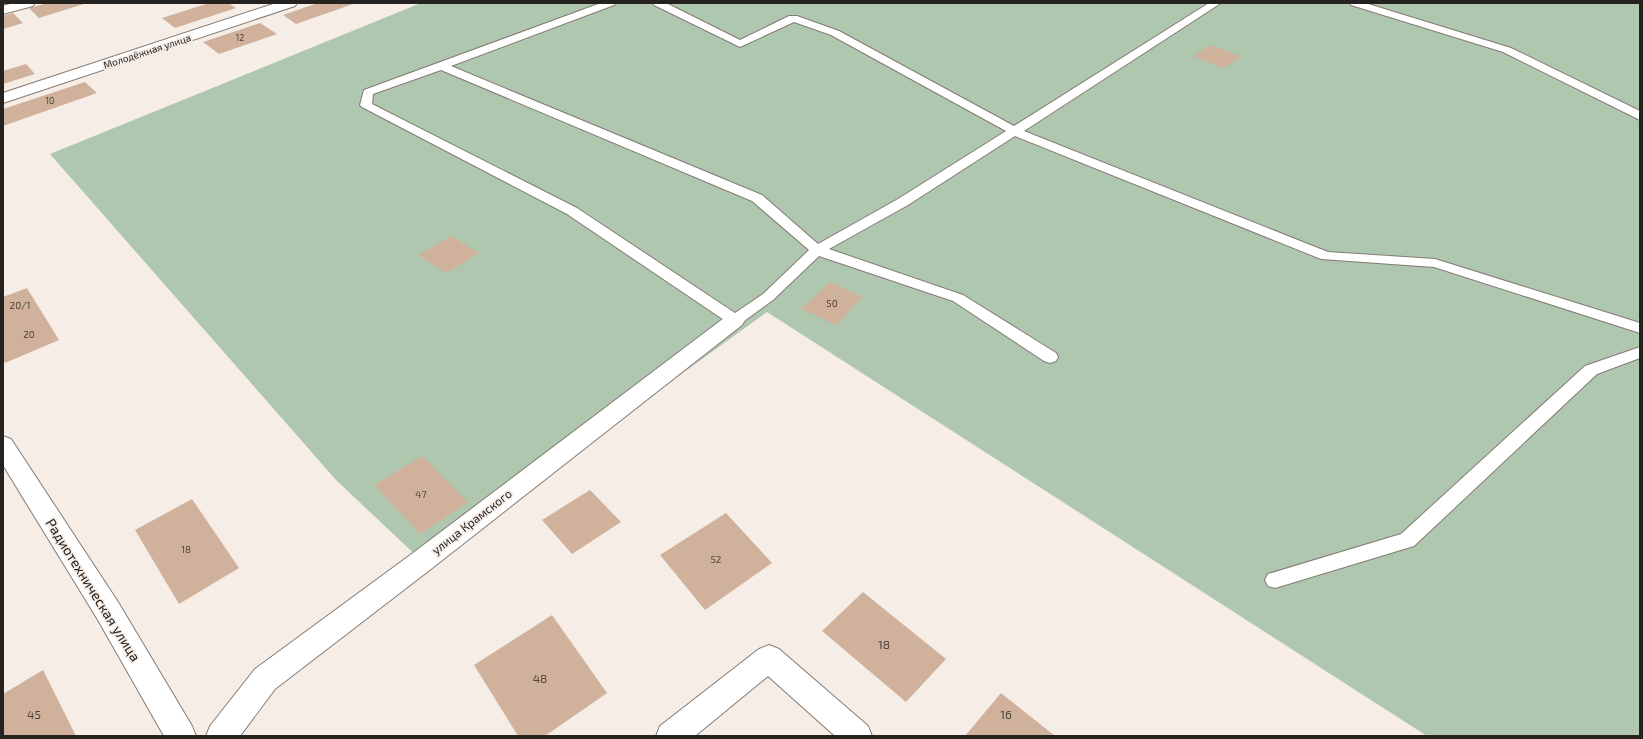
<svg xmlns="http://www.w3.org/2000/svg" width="1643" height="739" viewBox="0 0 1643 739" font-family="'Exo 2',sans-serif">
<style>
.green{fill:#afc7ae}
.building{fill:#d0b29c}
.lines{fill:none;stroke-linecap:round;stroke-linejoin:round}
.lane-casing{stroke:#837b75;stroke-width:2}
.street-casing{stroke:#837b75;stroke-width:2}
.lane{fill:#fff;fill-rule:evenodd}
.street{fill:#fff;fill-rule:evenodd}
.labels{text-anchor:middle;stroke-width:3.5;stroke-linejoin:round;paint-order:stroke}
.far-number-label{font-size:9px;fill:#50463e}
.far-street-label{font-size:10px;fill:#25221f;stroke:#f6ede7}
.number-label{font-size:10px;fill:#50463e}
.street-label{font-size:12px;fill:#25221f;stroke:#f6ede7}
.near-number-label{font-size:12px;fill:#50463e}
.near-street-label{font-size:14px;fill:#25221f;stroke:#f6ede7}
</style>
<rect width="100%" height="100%" fill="#f6ede7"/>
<path class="green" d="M421 3H1640V736H1427L767 312 422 561 336 480 50 154Z"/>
<path class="building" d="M48 3H87L39 18 29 8Z
M209 3H228L236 8 175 28 162 18Z
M318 3H356L296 24 283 15Z
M13 13 23 23 3 29V16Z
M260 23 277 34 219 54 203 42Z
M1212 45 1242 57 1223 68 1193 56Z
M26 64 35 74 3 84V71Z
M85 82 97 93 3 126V109Z
M451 236 479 253 446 273 418 255Z
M830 282 863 297 836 325 801 309Z
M27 288 59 340 5 363 3 360V297Z
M422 456 468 502 420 534 374 485Z
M590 490 621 522 572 554 542 520Z
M192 499 239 568 179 604 135 530Z
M726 513 772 563 705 610 660 555Z
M863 592 946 659 906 702 822 631Z
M552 615 607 693 545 736H518L474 665Z
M43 670 76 736H3V694Z
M1001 693 1055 736H965Z"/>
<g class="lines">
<defs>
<path id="lane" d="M601 3H615L614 5 451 66 762 195 818 244 898 199 1006 131 831 35 794 22 740 47 654 5 653 3H666L740 40 789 16H797L839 31 1014 126 1209 3H1221L1024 131 1328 252 1435 259 1640 323V333L1434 267 1321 259 1015 136 908 205 829 249 963 295 1056 353 1058 357 1056 361 1050 363 1044 361 953 301 819 256 773 300 740 324 735 325 730 324 567 214 362 107 360 105 364 90ZM441 70 752 201 809 250 763 294 735 313 577 208 372 104 373 94Z
M1350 3H1365L1511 48 1640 111V120L1503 52 1351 5Z
M1640 347V358L1597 374 1414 546 1275 588 1268 586 1265 580 1268 574 1401 534 1585 366Z"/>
<path id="street" d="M13 3H35L33 6 3 14V6Z
M276 3H297L295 6 3 103V93Z
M735 313 742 315 745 320 742 325 431 569 275 689 240 736H206L210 726 255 669 413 553 728 315Z
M3 436 11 439 118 602 192 726 196 736H164L98 620 3 465Z
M769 645 779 649 868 726 872 736H835L768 676 695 736H656L660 726 759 649Z"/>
</defs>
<use href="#lane" class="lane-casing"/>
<use href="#street" class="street-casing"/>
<use href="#lane" class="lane"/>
<use href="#street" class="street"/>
</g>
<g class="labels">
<g class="far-number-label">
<text x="240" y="41">12</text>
<text x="50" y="104">10</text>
</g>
<g class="far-street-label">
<text transform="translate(147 51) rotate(-18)" y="4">Молодёжная улица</text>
</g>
<g class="number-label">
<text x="832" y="307">50</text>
<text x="20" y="309">20/1</text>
<text x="29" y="338">20</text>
<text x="421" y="498">47</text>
<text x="186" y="553">18</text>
<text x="716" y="563">52</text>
</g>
<g class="street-label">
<text transform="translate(472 522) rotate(-38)" y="4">улица Крамского</text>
</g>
<g class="near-number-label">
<text x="884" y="649">18</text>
<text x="540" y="683">48</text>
<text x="34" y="719">45</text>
<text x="1006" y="719">16</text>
</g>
<g class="near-street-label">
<text transform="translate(93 590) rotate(58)" y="5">Радиотехническая улица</text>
</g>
</g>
<rect width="1643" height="739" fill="none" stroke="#25221f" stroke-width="8"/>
</svg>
